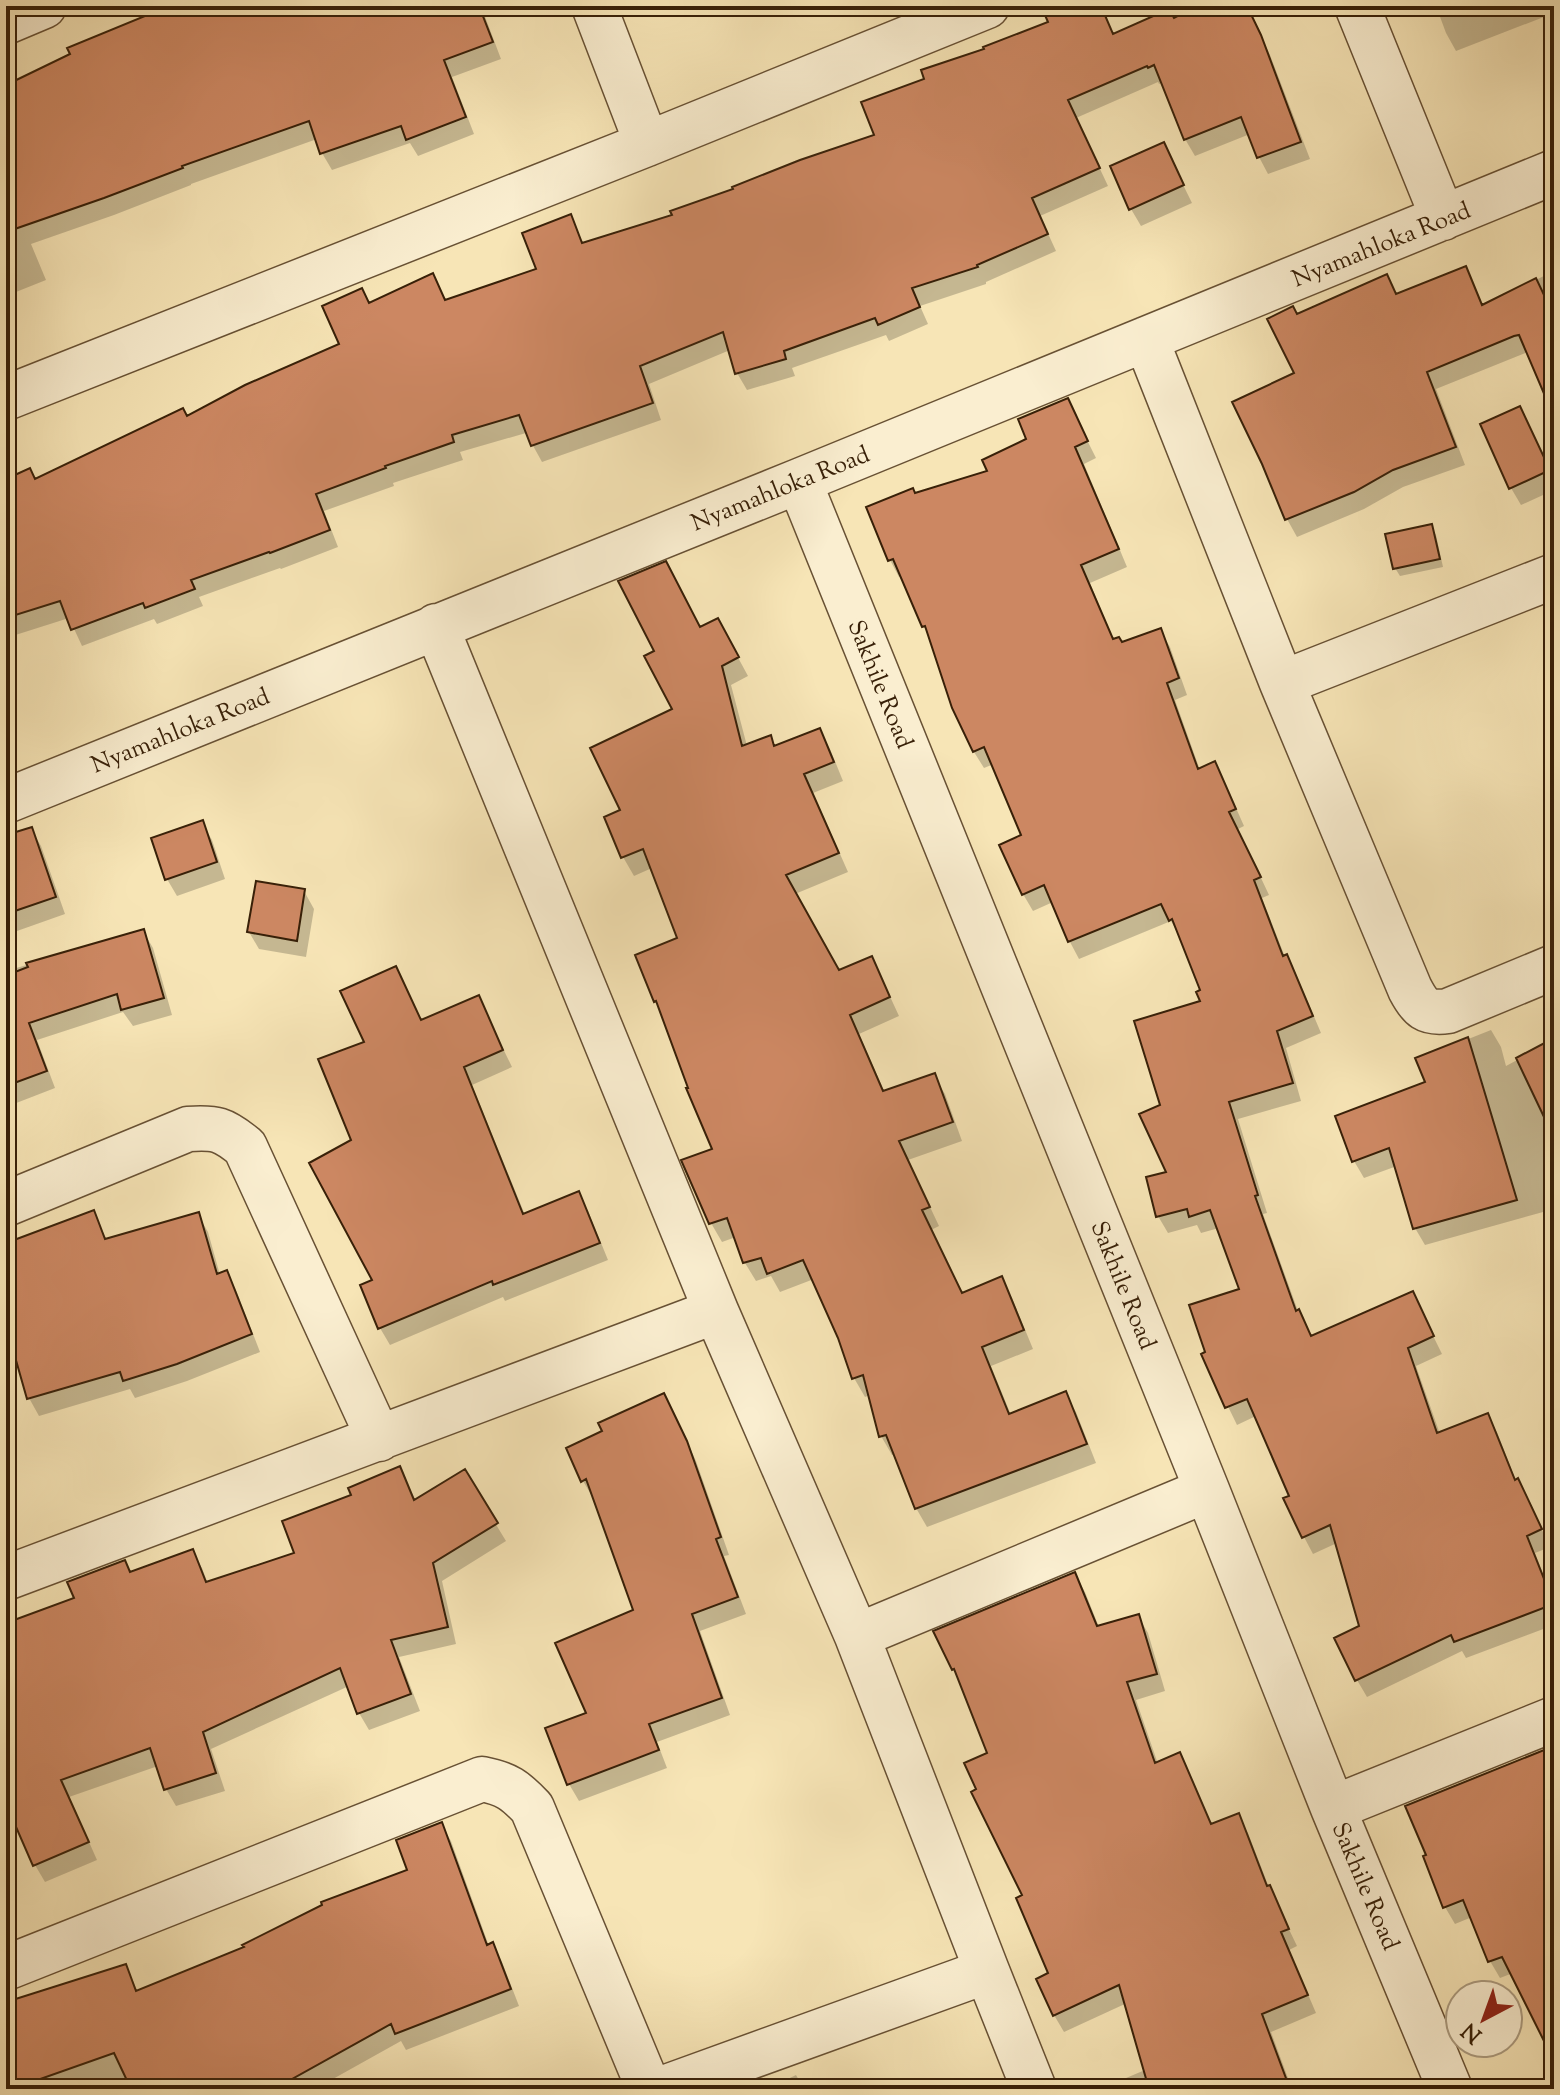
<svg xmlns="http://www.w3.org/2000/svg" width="1560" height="2095" viewBox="0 0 1560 2095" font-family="'Sorts Mill Goudy',serif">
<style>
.shadow{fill:#0003}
.building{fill:#cc8762;stroke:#382008;stroke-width:2}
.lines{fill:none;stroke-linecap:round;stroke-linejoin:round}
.minor-casing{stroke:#685134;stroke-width:47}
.minor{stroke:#faeed0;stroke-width:44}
.labels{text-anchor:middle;stroke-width:8;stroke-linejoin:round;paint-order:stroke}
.street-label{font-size:24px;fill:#382008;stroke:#faeed0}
</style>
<rect width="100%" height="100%" fill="#f7e5b6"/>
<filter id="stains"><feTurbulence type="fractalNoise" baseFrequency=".0025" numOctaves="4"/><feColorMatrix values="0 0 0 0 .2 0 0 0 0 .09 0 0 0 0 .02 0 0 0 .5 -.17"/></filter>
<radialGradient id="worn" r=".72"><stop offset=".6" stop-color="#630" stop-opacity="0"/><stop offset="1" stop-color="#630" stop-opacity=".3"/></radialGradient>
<path class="shadow" d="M149 6H481L501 59 452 77 474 134 418 156 410 143 332 170 322 153 317 139 191 184V185L114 215 31 244 46 280 6 296V87L152 16Z
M1043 6H1101L1114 36 1174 20 1202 6H1246L1270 55 1310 159 1268 174 1259 157 1250 134 1195 156 1185 139 1163 82 1159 84 1158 82 1076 118 1108 186 1040 216 1056 251 986 282V284L920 306 928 324 889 341 886 335 792 368 795 376 747 390 737 373 730 350 649 384 661 420 542 462 526 433 460 452 463 460 393 483 394 486 324 511 338 547 281 569 280 568 199 597 203 606 157 624 154 619 82 646 69 618 6 638V494L187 418 342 345 370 305 446 302 539 270 570 217 584 244 674 216 876 137 927 80 987 50 1051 23Z
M1436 6H1554V13L1456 51 1446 33Z
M1163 144 1192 203 1141 226 1131 209Z
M1465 268 1483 306 1554 271V411L1528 352 1436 389 1465 465 1403 487 1364 509 1297 537 1287 519 1264 463 1296 374 1297 316 1387 277 1397 296Z
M1067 400 1096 458 1084 464 1127 567 1090 583 1114 641 1122 644 1160 630 1170 647 1187 695 1175 700 1200 770 1224 781 1244 826 1238 829 1269 895 1262 898 1285 957 1296 974 1321 1033 1286 1048 1301 1101 1238 1119 1267 1213 1263 1214 1298 1311 1312 1338 1412 1293 1442 1354 1416 1366 1440 1434 1487 1415 1497 1432 1516 1481 1527 1498 1550 1547 1535 1553 1554 1602V1625L1466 1658 1462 1651 1367 1697 1357 1680 1362 1627 1337 1543 1313 1554 1304 1537 1292 1497 1256 1416 1237 1425 1203 1355 1208 1353 1242 1290 1219 1228 1201 1233 1197 1225 1168 1233 1158 1216 1169 1174 1163 1106 1203 1002 1202 991 1180 937 1171 921 1079 959 1070 942 1053 902 1033 911 1023 894 1024 836 994 764 984 768 974 752 954 707 931 638 902 576 899 577 890 560 915 495 990 473 1029 440Z
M1520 408 1554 480V490L1521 505 1511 488Z
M1431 527 1436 535 1443 567 1400 576 1395 568Z
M700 629 728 639 748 676 731 685 747 746 770 737 776 747 820 730 830 749 843 781 813 793 848 872 795 894 839 973 871 959 881 977 899 1016 859 1034 885 1093 934 1076 945 1094 962 1141 908 1160 939 1226 931 1230 963 1295 1001 1279 1012 1298 1033 1349 991 1366 1011 1415 1065 1394 1076 1412 1096 1463 927 1527 916 1508 896 1455H892L881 1436 870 1395 865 1397 854 1378 840 1337 814 1279 780 1292 771 1276 756 1281 745 1263 736 1237 722 1242 704 1211 715 1151 690 1089 680 939 652 868 634 876 623 857 606 818 623 811 675 710Z
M202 823 212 840 225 879 177 896 167 879Z
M14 828 17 834 31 829 41 846 65 914 17 931 6 912V831Z
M304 891 314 909 306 957 259 949 249 932Z
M143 931 153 948 172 1015 133 1026 123 1012 37 1040 55 1088 6 1107V971Z
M478 997 512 1067 472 1085 525 1215 578 1194 588 1211 608 1260 505 1301 503 1297 390 1345 380 1328 353 1141 422 1022Z
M1491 1030 1501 1047 1506 1066 1551 1042 1554 1046V1209L1425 1245 1415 1228 1397 1166 1364 1178 1354 1161 1427 1083 1418 1059Z
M93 1213 107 1240 198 1215 208 1232 220 1275 227 1273 236 1290 260 1352 187 1381 135 1398 130 1389 39 1416 29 1398 13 1344 6 1347V1235L11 1244Z
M673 1412 696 1461 729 1555 724 1556 746 1614 700 1631 730 1715 657 1742 667 1768 579 1801 569 1784 588 1714 636 1611 595 1497 593 1498 583 1481Z
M399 1468 416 1501 464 1472 506 1541 442 1581 456 1644 399 1657 420 1711 369 1730 359 1713 349 1686 211 1749 225 1791 176 1806 166 1789 158 1766 69 1797 97 1860 45 1882 35 1865 15 1819 6 1822V1658L77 1599 131 1574 192 1551 202 1568 208 1584 296 1554 354 1496Z
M1075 1574 1085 1592 1099 1627 1138 1616 1148 1633 1165 1691 1136 1700 1158 1764 1179 1755 1189 1772 1212 1826 1238 1816 1248 1833 1270 1890 1297 1946 1289 1950 1316 2013 1271 2032 1292 2089H1100L1145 2070 1127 2003 1064 2032 1054 2015 1051 1974 1025 1896 978 1790 990 1754 963 1686 936 1633Z
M1554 1748V2074L1543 2045 1548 2043 1513 1973 1500 1978 1490 1961 1472 1917 1455 1924 1445 1907Z
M441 1824 451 1841 489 1946 492 1945 502 1962 519 2006 406 2050 401 2041 315 2089H12L6 2072V2004L126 1966 138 1992 246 1948 409 1871Z
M796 2075 804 2089H767Z"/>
<path class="building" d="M147 6H479L493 42 444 60 466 117 406 140 401 126 320 154 309 121 182 166 183 168 104 198 6 232V85L70 54 67 48 150 14Z
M1041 6H1101L1113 34 1169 9 1174 18 1197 6H1247L1261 35 1301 142 1257 158 1241 117 1184 140 1154 65 1148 68 1147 66 1068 100 1100 168 1032 198 1048 234 977 265 978 267 912 288 920 307 878 325 875 318 784 351 786 359 735 374 723 332 640 366 653 403 531 446 519 415 452 435 454 442 385 466 386 468 316 494 330 530 270 553 269 552 191 580 195 589 145 608 143 603 71 630 60 601 6 618V479L30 468 35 479 183 408 187 416 245 385 339 344 322 306 362 288 369 303 433 273 445 300 536 269 522 233 571 214 582 243 672 215 670 211 733 189 732 187 800 160 874 135 861 102 924 79 921 70 984 49 983 47 1048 22Z
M1164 142 1184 185 1129 210 1110 166Z
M1466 266 1482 305 1536 278 1554 316V417L1519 335 1514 336 1427 372 1456 447 1393 470 1354 492 1285 520 1262 464 1232 402 1294 373 1267 319 1293 306 1297 314 1387 274 1396 294Z
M1068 398 1088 441 1075 447 1119 549 1081 565 1113 639 1119 637 1122 642 1161 628 1179 678 1167 683 1198 769 1215 761 1236 809 1229 812 1261 877 1254 880 1283 956 1287 954 1313 1016 1277 1031 1293 1083 1229 1102 1258 1195 1255 1196 1296 1311 1299 1309 1311 1336 1413 1291 1434 1336 1408 1348 1437 1433 1488 1413 1515 1480 1518 1478 1542 1529 1527 1536 1554 1604 1454 1642 1451 1635 1355 1681 1334 1638 1359 1626 1330 1525 1302 1538 1283 1498 1289 1496 1247 1399 1225 1408 1201 1354 1205 1352 1189 1305 1239 1289 1210 1210 1189 1217 1187 1209 1156 1217 1146 1177 1166 1172 1139 1114 1160 1105 1134 1021 1200 1001 1196 992 1200 990 1172 919 1169 921 1161 904 1068 942 1044 885 1022 895 999 845 1021 835 984 747 973 752 952 708 925 626 922 627 893 559 888 561 866 507 913 488 915 493 987 471 982 460 1026 439 1018 419Z
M1520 406 1550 470 1509 489 1480 424Z
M1432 524 1440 559 1393 569 1385 534Z
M666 561 700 627 718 618 739 657 722 666 742 746 771 735 774 746 820 728 834 762 804 774 839 853 786 875 839 970 872 956 890 997 850 1015 883 1091 935 1073 953 1122 899 1141 930 1207 922 1210 962 1293 1002 1276 1024 1330 982 1347 1009 1414 1066 1391 1087 1444 915 1509 886 1435 879 1437 863 1375 852 1379 838 1338 803 1260 767 1274 761 1258 743 1263 727 1218 709 1224 681 1160 712 1149 686 1088H688L656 1001 654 1002 635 955 677 938 643 849 621 858 604 817 620 810 590 748 672 709 644 656 654 651 618 581Z
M203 820 217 862 165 880 151 838Z
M32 827 56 897 6 914V835Z
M256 881 305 889 297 941 247 932Z
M144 929 164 998 121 1010 117 994 29 1023 47 1071 6 1086V971H9L10 974 28 967 26 963Z
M396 966 421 1020 479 995 503 1050 464 1067 523 1214 579 1191 600 1243 493 1285 492 1281 378 1329 360 1285 372 1280 309 1163 351 1140 318 1059 364 1042 340 991Z
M1468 1037 1517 1200 1413 1229 1389 1148 1352 1162 1335 1116 1425 1082 1415 1058Z
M1554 1038V1138L1516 1058Z
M94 1210 105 1239 199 1212 217 1274 227 1270 252 1334 177 1364 123 1381 120 1372 27 1399 6 1325V1243Z
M664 1393 687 1441 721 1537 716 1539 738 1597 692 1614 722 1698 649 1724 659 1750 567 1785 545 1728 586 1713 555 1643 633 1610 586 1479 581 1482 566 1448 602 1431 598 1423Z
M400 1466 414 1500 465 1469 498 1523 433 1563 448 1627 391 1640 411 1694 357 1714 340 1668 203 1732 216 1773 164 1790 150 1748 61 1780 89 1842 33 1866 6 1804V1623L74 1598 67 1582 125 1560 130 1572 193 1549 206 1582 294 1553 282 1521 351 1495 348 1488Z
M1075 1572 1097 1626 1139 1614 1157 1674 1127 1682 1155 1763 1180 1752 1211 1824 1239 1813 1267 1886 1270 1885 1289 1929 1281 1932 1308 1995 1262 2014 1290 2089H1149L1119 1985 1053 2016 1036 1979 1048 1973 1016 1898 1022 1895 971 1792 976 1789 964 1763 987 1753 954 1669 952 1670 933 1631Z
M1554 1746V2061L1502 1957 1488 1962 1463 1900 1443 1908 1423 1856 1426 1855 1405 1806Z
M442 1822 487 1945 493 1942 511 1989 395 2034 391 2024 274 2089H131L114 2053 12 2089H6V2002L126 1964 136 1991 244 1947 242 1945 322 1905 321 1902 407 1870 396 1840Z"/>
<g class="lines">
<defs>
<path id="minor" d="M594 6 647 144
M1357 6 1443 218
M6 22 44 6
M1146 339 1282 683 1410 989C1420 1008 1426 1014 1448 1011L1554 967
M6 398 647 144 987 6
M799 481 1207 1490 1333 1808 1450 2089
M436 626 716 1311 857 1636 987 1971 1034 2089
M1282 683 1554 576
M6 801 799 481 1554 172
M6 1204 188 1129C216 1127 223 1129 245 1147L379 1439
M6 1578 716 1311
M857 1636 1207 1490
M1333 1808 1554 1719
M6 1968 482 1779C507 1784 515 1790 532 1808L649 2089
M661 2089 987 1971"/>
</defs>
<use href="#minor" class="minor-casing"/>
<use href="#minor" class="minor"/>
</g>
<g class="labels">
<g class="street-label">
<text transform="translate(1381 244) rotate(-22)" y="8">Nyamahloka Road</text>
<text transform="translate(780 488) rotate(-22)" y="8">Nyamahloka Road</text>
<text transform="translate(881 684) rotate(68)" y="8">Sakhile Road</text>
<text transform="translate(180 730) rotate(-22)" y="8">Nyamahloka Road</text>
<text transform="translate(1124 1285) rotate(68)" y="8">Sakhile Road</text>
<text transform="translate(1366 1886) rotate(67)" y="8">Sakhile Road</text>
</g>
</g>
<rect width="1560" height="2095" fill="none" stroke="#f7e5b6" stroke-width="32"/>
<rect x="8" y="8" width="1544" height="2079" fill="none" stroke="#382008" stroke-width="4"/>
<rect x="16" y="16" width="1528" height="2063" fill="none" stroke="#382008" stroke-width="2"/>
<g transform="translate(1484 2019) rotate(221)"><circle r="38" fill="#faeed0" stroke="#ac9c80" stroke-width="2"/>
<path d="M0-6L14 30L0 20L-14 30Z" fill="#8f2418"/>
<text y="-12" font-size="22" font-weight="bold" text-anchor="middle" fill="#382008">N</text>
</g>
<rect width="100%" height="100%" filter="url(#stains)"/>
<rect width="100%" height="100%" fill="url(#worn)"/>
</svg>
